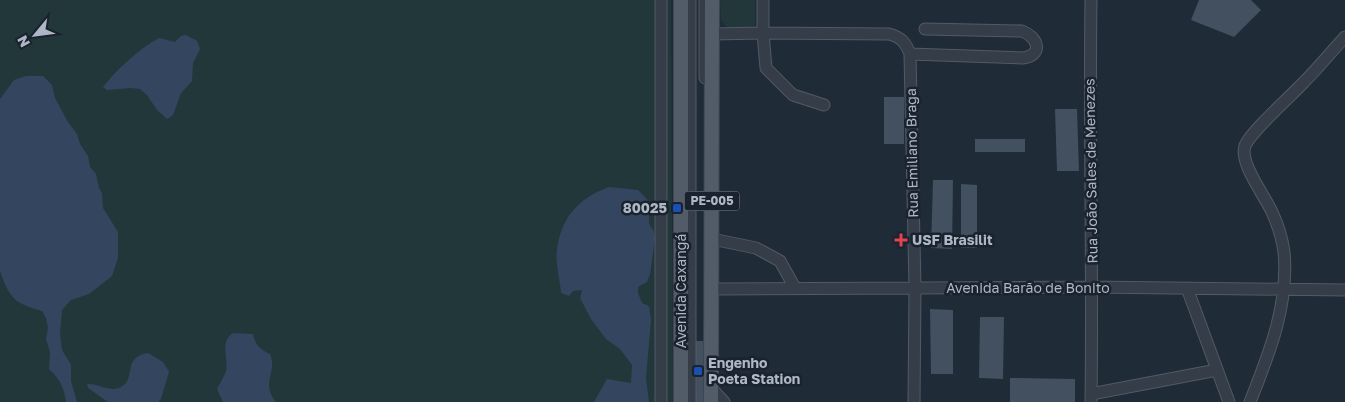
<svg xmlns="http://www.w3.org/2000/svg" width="1345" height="402" viewBox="0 0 1345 402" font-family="'Golos Text',sans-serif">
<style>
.green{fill:#223739}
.water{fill:#34465f}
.building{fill:#435060}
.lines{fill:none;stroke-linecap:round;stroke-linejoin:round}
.minor-casing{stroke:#515a66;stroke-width:13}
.major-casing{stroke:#3d4652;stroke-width:16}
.minor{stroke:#343d48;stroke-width:11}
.major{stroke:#525c69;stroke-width:14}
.transit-dot{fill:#1a4fb4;stroke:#19222d;stroke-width:2}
.health-dot{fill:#e0444e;stroke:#19222d;stroke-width:2}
.labels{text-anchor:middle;stroke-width:5;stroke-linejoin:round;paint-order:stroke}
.shield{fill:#19222d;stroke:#818a97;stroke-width:1}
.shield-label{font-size:12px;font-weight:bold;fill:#aeb7c5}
.street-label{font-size:14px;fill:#aeb7c5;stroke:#19222d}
.poi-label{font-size:14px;font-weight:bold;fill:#aeb7c5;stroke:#19222d;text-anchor:start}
</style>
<rect width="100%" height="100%" fill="#202b38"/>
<path class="green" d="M0 0H671L673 402H0Z
M720 0H755V28H727L721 20Z"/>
<path class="water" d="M186 35 197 41 200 49 193 63 192 81 181 93 173 115 167 119 157 110 147 95 140 89 131 88 107 90 103 87C117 69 139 49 159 38L175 42 181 36Z
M26 76H43L52 85 55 98 68 122 77 134 80 144 88 156 90 167 96 174 99 188 102 193 103 208 118 232V258L112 276 89 294 71 300 62 310 60 334 62 350 71 365V381L77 402H66C64 387 60 379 49 369L50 352 46 339 48 328 46 318 42 311C14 303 10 299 0 271V99L14 80Z
M609 187 638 190 647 199 649 210V224L653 230 655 238 650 274 647 282 638 287V293L642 303 649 306 651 320 646 378 649 402H594L607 379 631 383 632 365 620 349 606 339 591 319 580 298 582 290 573 291 569 296 561 293C560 279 555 263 557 250 561 217 579 198 609 187Z
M233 333 253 334C255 345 260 349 270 354 278 372 260 382 276 402H223L217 389C220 383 224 377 226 371 229 359 219 342 233 333Z
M148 353 163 362 169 372 161 399 158 402H108L88 388 87 384C98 383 111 393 121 387 137 379 121 358 148 353Z"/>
<path class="building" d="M1199 0H1251L1261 10 1234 37 1191 20Z
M884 97H904V144H884Z
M1055 109H1077L1079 171H1057Z
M975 139H1025V152H975Z
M933 180H953L952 249 931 248Z
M961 184 977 185V248H961Z
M930 309 953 310V374H931Z
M980 317H1004L1003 379 979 378Z
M691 341H704V402H691Z
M1010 378 1075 379V402H1010Z"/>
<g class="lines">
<defs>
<path id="minor" d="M661 0V402
M690 0V402
M705 0V78
M763 0V33L766 68 793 95 824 105
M712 34 763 33 889 34C901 37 906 43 910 54L915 288 914 402
M910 54 1023 58C1044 55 1038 37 1022 31L925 29
M712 239 756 248 780 261 795 288
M1187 288 1229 402
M711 289 1092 287 1345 290
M711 388 724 402
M1091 394 1217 370
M1091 402C1093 268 1089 134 1091 0
M1250 402C1269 354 1289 305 1284 252 1282 237 1278 225 1272 212 1265 196 1239 163 1245 146 1250 132 1291 96 1304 82 1318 68 1331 52 1345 37"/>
<path id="major" d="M681 402V0
M711 402 712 0"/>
</defs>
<use href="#minor" class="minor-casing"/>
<use href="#major" class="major-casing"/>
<use href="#minor" class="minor"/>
<use href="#major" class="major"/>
</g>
<g class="transit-dot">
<rect x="672" y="203" width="10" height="10" rx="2.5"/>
<rect x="693" y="366" width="10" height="10" rx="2.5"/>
</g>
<path class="health-dot" d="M898.5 232.5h5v5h5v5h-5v5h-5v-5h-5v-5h5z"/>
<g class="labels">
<rect class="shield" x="684.5" y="191.5" width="55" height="19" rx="4"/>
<g class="shield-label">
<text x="712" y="205">PE-005</text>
</g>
<g class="street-label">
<text transform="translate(912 153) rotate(-91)" y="5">Rua Emiliano Braga</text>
<text transform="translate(1091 171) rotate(-91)" y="5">Rua João Sales de Menezes</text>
<text x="1028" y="293">Avenida Barão de Bonito</text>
<text transform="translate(681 291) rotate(-90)" y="5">Avenida Caxangá</text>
</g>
<g class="poi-label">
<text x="667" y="213" text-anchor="end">80025</text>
<text x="912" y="245">USF Brasilit</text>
<text x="708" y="368">Engenho<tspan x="708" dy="16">Poeta Station</tspan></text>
</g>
</g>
<g transform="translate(35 35) rotate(241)" stroke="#19222d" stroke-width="4" paint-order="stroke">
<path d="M0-4L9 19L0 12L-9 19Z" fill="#aeb7c5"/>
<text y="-8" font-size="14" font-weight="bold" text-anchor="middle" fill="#aeb7c5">N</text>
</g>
</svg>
